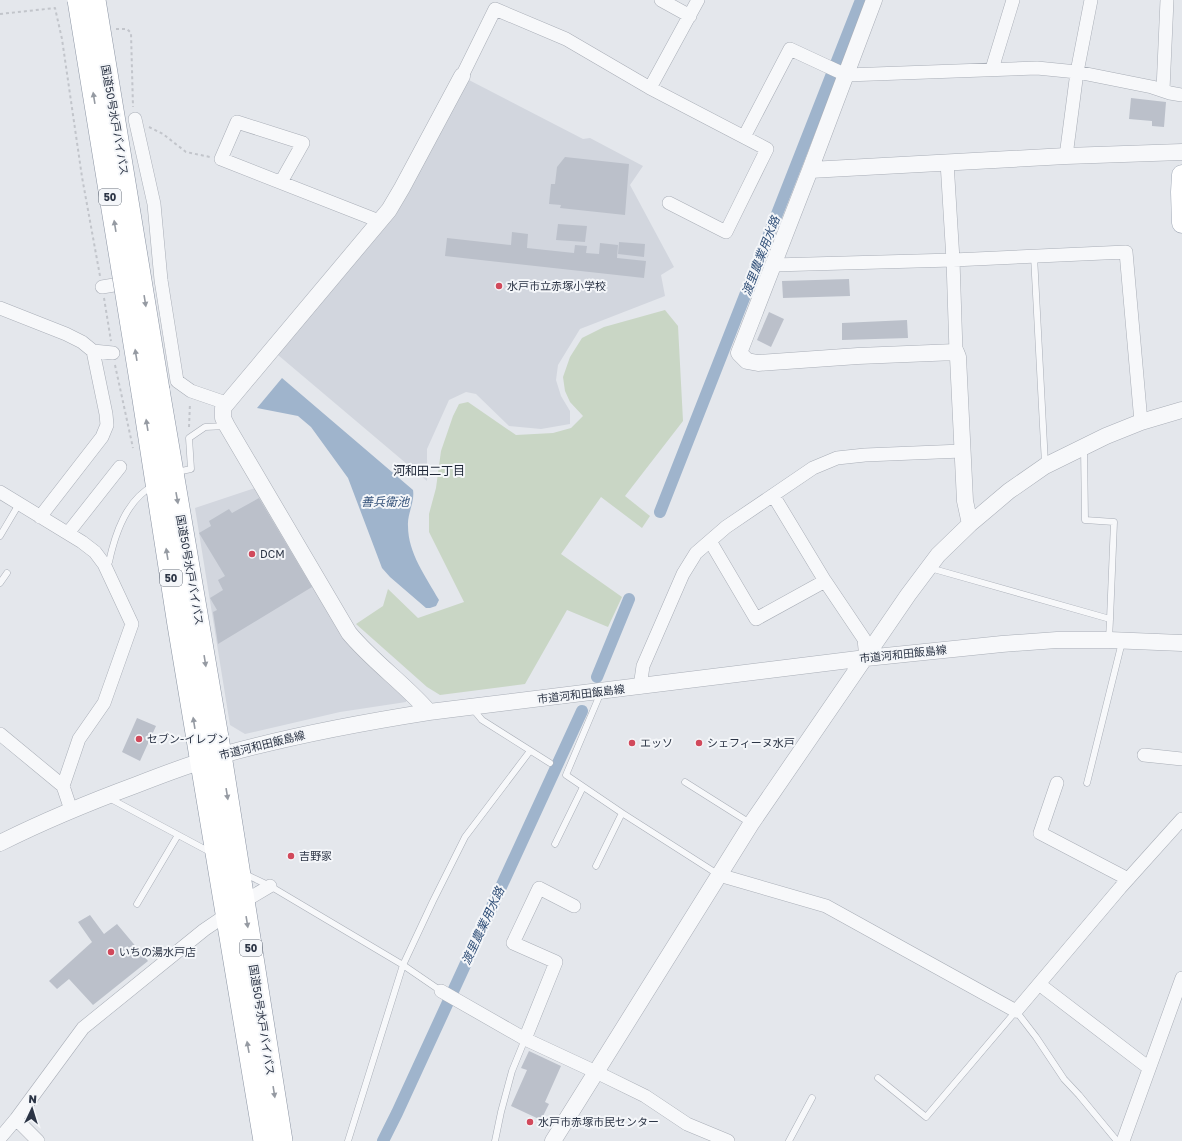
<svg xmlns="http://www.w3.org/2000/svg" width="1182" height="1141" viewBox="0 0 1182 1141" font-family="'Golos Text','Noto Sans JP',sans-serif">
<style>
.built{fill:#d2d6de}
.green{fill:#c9d6c5}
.water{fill:#9fb4cc}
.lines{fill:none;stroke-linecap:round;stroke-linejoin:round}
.canal{stroke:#9fb4cc;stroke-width:12}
.building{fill:#bbc0ca}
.service-casing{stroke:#a9aeb7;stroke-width:7}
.minor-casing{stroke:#a9aeb7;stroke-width:14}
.tertiary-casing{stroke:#a9aeb7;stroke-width:17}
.primary-casing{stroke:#a3abb8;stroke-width:21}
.trunk-casing{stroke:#8b94a3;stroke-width:22}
.path{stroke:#c2c5cb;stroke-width:2;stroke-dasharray:3 3;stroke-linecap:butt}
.service{stroke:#f7f8fa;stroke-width:6}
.minor{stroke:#f7f8fa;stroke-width:13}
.tertiary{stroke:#f7f8fa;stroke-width:16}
.primary{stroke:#fff;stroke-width:20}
.trunk{stroke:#fff;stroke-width:21}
.trunk-bridge-casing{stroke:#8b94a3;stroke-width:22;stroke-linecap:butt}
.trunk-bridge{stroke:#fff;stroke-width:21}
.oneway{fill:#959aa2}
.poi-dot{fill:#d1495b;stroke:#f4f6f9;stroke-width:1.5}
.labels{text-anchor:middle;stroke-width:4;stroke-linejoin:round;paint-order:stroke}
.shield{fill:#f4f6f9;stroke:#676e7b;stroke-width:1}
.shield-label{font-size:10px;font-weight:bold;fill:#2b3445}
.street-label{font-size:11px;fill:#2b3445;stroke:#f4f6f9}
.poi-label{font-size:11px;fill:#2b3445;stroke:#f4f6f9;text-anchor:start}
.water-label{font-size:12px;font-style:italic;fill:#34527a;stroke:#f4f6f9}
.neighbourhood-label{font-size:12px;fill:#1d2536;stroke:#f4f6f9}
</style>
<rect width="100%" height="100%" fill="#e4e7ec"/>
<path class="built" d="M467 79 583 139 590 138 643 166 630 185 674 267 661 275 665 296 580 329 558 365 556 380 561 396 570 411V424L541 429 509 426 476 394 466 392 449 400 427 449V481L278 355 394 215Z
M255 488 342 636 407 698 406 702 340 712 245 734 230 725 195 508Z"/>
<path class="green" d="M665 310 678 326 683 421 625 496 650 516 642 528 601 497 561 554 622 597 608 627 567 610 525 684 440 695 427 687 356 624 383 606 388 589 418 618 464 602 429 532V514L436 488 441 451 453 416 459 404 468 402 516 435 553 433 571 428 583 416 570 402 565 391 563 377 570 357 582 338 604 327Z"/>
<path class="water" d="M282 378 413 490C415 502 407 514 408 526 408 553 426 577 439 600L436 606 430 608H426L390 577 382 568 348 478 311 427 298 416 257 408Z"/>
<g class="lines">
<path class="canal" d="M660 512 861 0
M597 677 629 599
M383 1141 397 1113 582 711"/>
</g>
<path class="building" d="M1131 98 1166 102 1164 127 1152 126V121L1129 119Z
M565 157 629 164 625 215 560 208 561 205 549 204 551 184H555L557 167Z
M558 224 587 226 585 242 556 240Z
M512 232 528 234 527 248 574 253 575 245 587 246 586 253 599 254 600 243 618 245 617 258 646 261 644 278 445 256 447 238 511 245Z
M619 242 645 244 644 257 618 254Z
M849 279 850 296 783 298 782 281Z
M769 312 784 319 771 347 757 340Z
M907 320 908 338 842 340V323Z
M259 498 312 587 218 644 213 612 217 610 210 598 223 590 218 580 225 576 199 533 211 526 209 521 229 509 232 513Z
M137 718 156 726 140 761 122 752Z
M90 915 104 934 117 924 148 961 93 1005 69 979 57 989 49 981 92 942 78 922Z
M529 1051 561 1066 545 1102 549 1104 541 1120 511 1106 527 1070 521 1068Z"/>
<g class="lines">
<defs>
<path id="service" d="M1034 256 1045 464
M1084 447 1085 520 1114 522 1110 619
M177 472 191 469 189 438 205 427 226 426
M0 536 19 504
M104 564 109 562C115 534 126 500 153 486
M930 568 1110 619 1109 639
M0 583 7 573
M601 692 566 775 622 813 719 875
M472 708 482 720 550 763
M685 782 750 823
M1087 783 1122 642
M109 798 210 852
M555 844 583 787
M596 866 622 813
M245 874 270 886 403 965 441 991
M137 904 178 835
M878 1078 926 1117 1016 1011 1036 1037 1064 1079 1079 1095 1117 1141
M348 1141 403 965 433 901 465 837 530 751
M495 1141 501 1112 512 1071 525 1039
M789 1141 812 1098"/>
<path id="minor" d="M661 0 690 16
M992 69 1013 0
M462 76 495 9 566 39 650 88 767 149 726 232 669 203
M650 88 698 0
M1163 90 1167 0
M135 119 154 204 161 280 177 381 191 391 226 403
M744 137 790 49 846 75 1037 68 1077 72 1152 87 1170 93 1182 95
M1066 156 1077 72 1091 0
M947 162 953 260 956 352
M281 182 303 143 237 122 221 159 379 221
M773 265 953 260 1126 252 1141 422
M102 287 132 282
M0 308 66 334 82 342 93 351 113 353
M0 492 82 542 95 552 104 564 132 624 104 703 79 739 63 786
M773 495 825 581 864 639 866 658
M40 517 102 437 107 425 106 414 93 351
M68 533 120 467
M710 541 756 619 825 581
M640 687 643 666 683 574 696 553 726 527 813 468 837 458 865 455 962 451
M0 734 63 786 71 810
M1144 755 1182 759
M1057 783 1040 833 1128 879
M719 875 826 906 1016 1011 1120 888 1182 819
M243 902 270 886
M1039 984 1149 1068
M441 991 525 1039 596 1072 645 1096 687 1124 728 1141
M525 1039 556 962 513 943 539 888 574 906
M16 1119 38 1141
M0 1138 16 1119 83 1028 204 930 226 915
M1123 1141 1182 978"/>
<path id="tertiary" d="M874 0 810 170 739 353 747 361 758 363 858 356 956 352 958 357 965 501 970 524
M810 170 1066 156 1182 152
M429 712C405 684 373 662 349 633L227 426 223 418V408L389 210 402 188 462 76
M0 843C44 821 90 802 136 785 164 774 193 763 222 755 290 736 359 723 429 712L866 658 1002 644 1057 640H1109L1182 643
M553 1141 751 824 908 595 938 555 970 524 1009 491 1045 466 1106 436 1141 422 1182 410"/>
<path id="primary" d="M1182 175 1181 192 1182 223"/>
<path id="trunk" d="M159 390 221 755 282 1141
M142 393 178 625 264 1141"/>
</defs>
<use href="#service" class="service-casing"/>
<use href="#minor" class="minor-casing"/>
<use href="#tertiary" class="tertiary-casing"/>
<use href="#primary" class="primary-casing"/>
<use href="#trunk" class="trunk-casing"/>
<path class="path" d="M0 14 55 8 62 39 82 177 100 276
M116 29H127L131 33 133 107
M149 127 163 134 186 152 210 157
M104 298 111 341
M115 365 133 448
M189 427 190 403"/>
<use href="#service" class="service"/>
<use href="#minor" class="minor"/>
<use href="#tertiary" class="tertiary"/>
<use href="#primary" class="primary"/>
<use href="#trunk" class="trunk"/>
<defs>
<path id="trunk-bridge" d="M78 0 142 393
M95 0 159 390"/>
</defs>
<use href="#trunk-bridge" class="trunk-bridge-casing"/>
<use href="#trunk-bridge" class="trunk-bridge"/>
</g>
<defs><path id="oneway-solid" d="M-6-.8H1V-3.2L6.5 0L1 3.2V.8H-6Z"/></defs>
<g class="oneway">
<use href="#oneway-solid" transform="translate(94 98) rotate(-99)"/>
<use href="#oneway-solid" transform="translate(115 226) rotate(-99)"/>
<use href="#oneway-solid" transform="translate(145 301) rotate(81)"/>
<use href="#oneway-solid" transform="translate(136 355) rotate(-99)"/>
<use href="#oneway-solid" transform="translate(147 425) rotate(-99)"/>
<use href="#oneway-solid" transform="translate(177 498) rotate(80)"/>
<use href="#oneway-solid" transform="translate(167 554) rotate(-99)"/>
<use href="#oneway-solid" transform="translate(205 661) rotate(81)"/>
<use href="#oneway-solid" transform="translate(194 723) rotate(-99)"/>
<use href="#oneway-solid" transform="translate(227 794) rotate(81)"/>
<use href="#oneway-solid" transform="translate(247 922) rotate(81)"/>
<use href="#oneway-solid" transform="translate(248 1047) rotate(-100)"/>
<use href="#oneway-solid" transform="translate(274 1092) rotate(81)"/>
</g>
<g class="poi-dot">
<circle cx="499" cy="286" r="4"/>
<circle cx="252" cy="554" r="4"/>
<circle cx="139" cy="739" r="4"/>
<circle cx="632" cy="743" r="4"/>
<circle cx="699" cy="743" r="4"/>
<circle cx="291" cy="856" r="4"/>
<circle cx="111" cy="952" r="4"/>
<circle cx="530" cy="1122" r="4"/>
</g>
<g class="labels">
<g class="shield">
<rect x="99" y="189" width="22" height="16" rx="3"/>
<rect x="160" y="570" width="22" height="16" rx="3"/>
<rect x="240" y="940" width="22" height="16" rx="3"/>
</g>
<g class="shield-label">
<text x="110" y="201">50</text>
<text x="171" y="582">50</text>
<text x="251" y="952">50</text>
</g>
<g class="street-label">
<text transform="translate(115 120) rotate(80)" y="4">国道50号水戸バイパス</text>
<text transform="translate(190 570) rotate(80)" y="4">国道50号水戸バイパス</text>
<text transform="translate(903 654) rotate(-6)" y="4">市道河和田飯島線</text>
<text transform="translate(581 694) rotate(-7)" y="4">市道河和田飯島線</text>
<text transform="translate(262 745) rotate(-14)" y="4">市道河和田飯島線</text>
<text transform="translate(262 1020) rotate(81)" y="4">国道50号水戸バイパス</text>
</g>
<g class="poi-label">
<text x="507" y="290">水戸市立赤塚小学校</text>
<text x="260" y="558">DCM</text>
<text x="147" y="743">セブン-イレブン</text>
<text x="640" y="747">エッソ</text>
<text x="707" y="747">シェフィーヌ水戸</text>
<text x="299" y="860">吉野家</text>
<text x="119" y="956">いちの湯水戸店</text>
<text x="538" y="1126">水戸市赤塚市民センター</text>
</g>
<g class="water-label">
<text transform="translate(761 256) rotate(-69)" y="4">渡里農業用水路</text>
<text x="385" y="506">善兵衛池</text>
<text transform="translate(483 926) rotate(-65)" y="4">渡里農業用水路</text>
</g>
<g class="neighbourhood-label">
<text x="429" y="475">河和田二丁目</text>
</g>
</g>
<g transform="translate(32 1109) rotate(4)" stroke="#f4f6f9" stroke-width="3" paint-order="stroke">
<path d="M0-3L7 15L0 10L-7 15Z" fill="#2b3445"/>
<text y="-6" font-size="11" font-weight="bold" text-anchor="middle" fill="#2b3445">N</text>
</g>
</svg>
